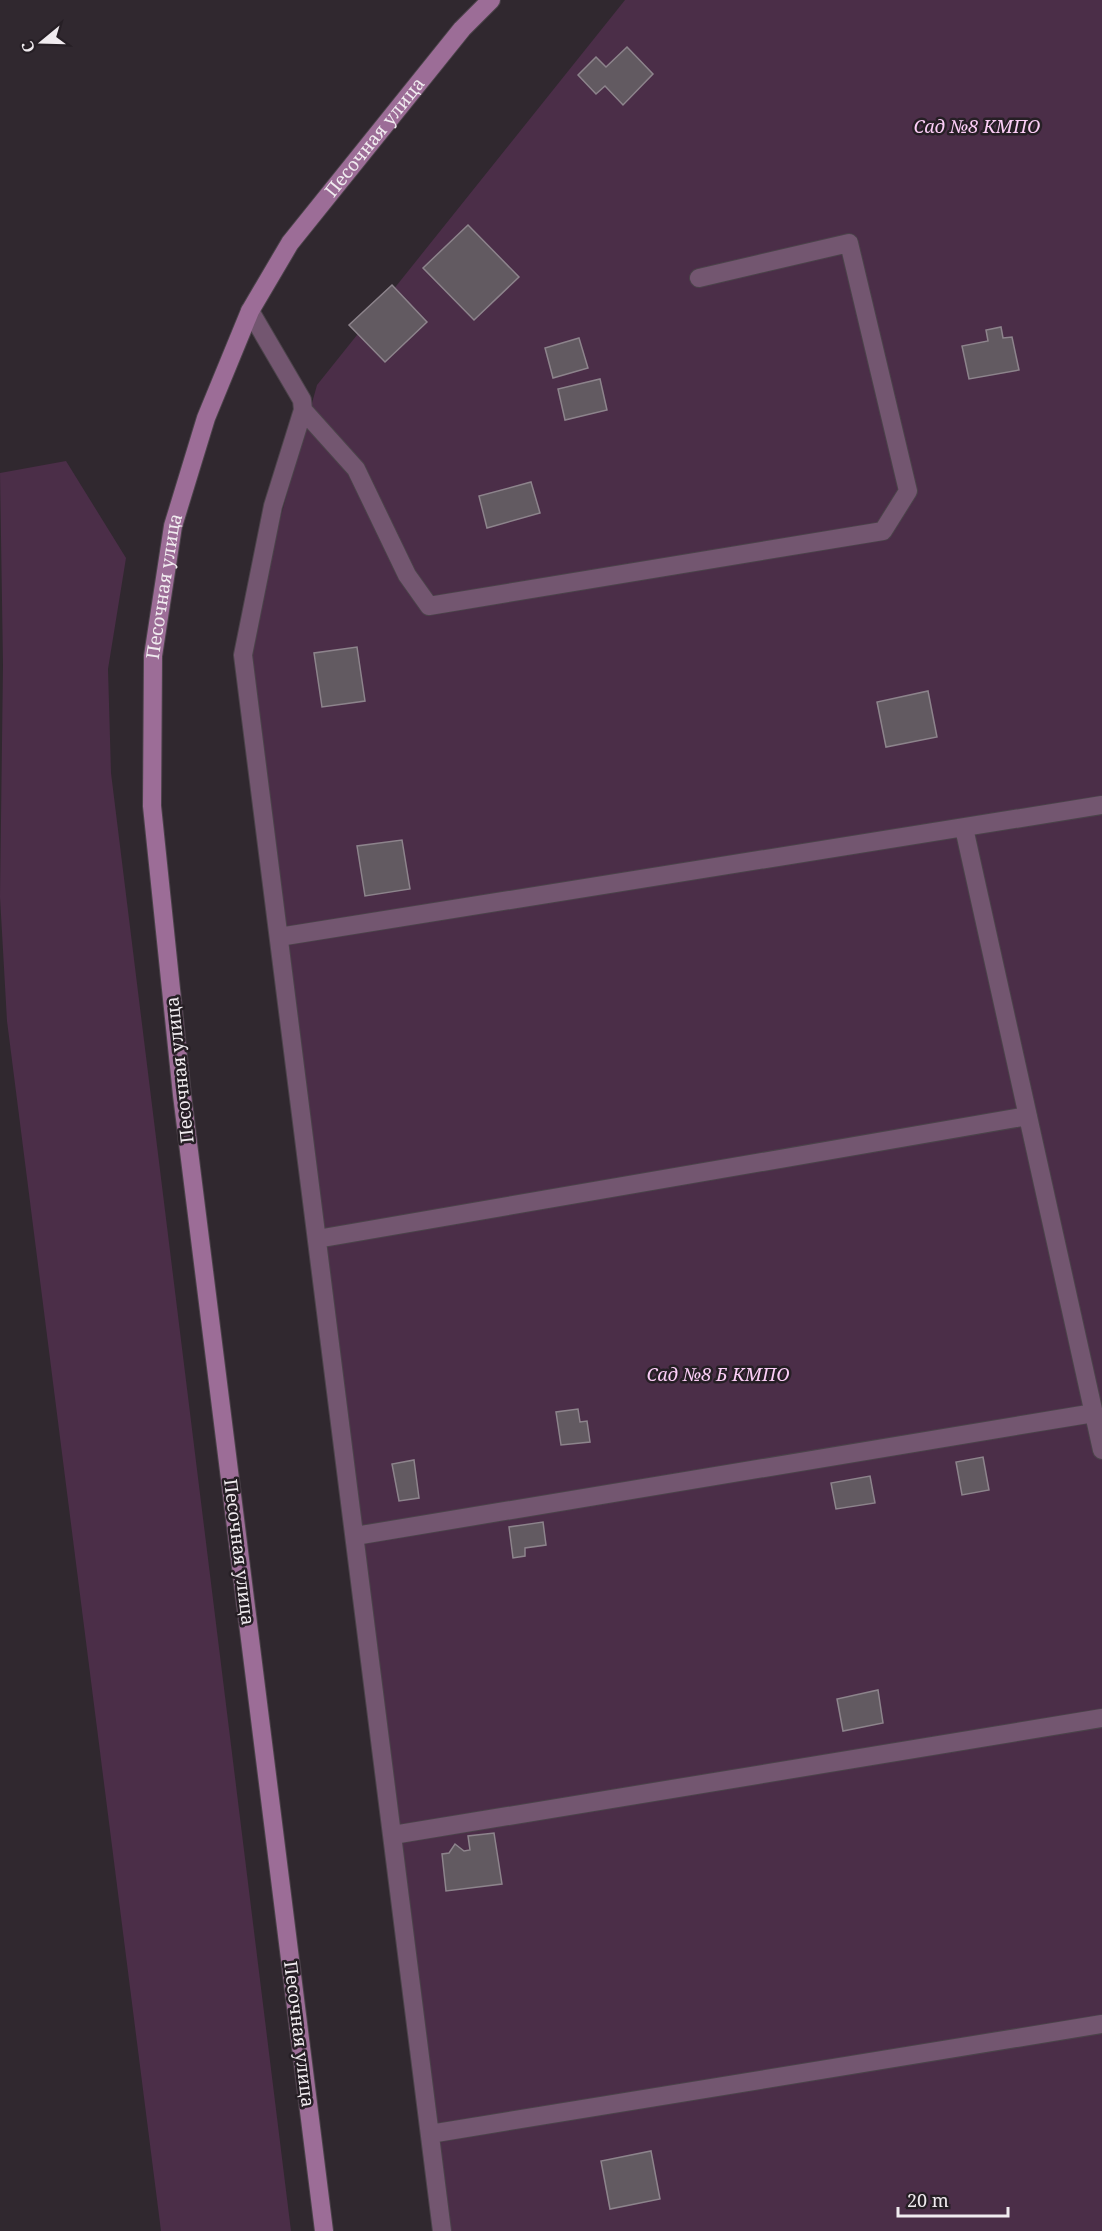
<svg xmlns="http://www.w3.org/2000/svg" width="1102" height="2231" viewBox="0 0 1102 2231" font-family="'Noto Serif',serif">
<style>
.green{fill:#4b2e48}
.building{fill:#625a61;stroke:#8d848c;stroke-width:1.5}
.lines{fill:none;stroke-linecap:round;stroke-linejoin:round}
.lane-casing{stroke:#4b434a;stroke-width:20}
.secondary-casing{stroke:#4b434a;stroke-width:20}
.lane{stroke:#735670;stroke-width:18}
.secondary{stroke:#9c6d97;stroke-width:18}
.labels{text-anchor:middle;stroke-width:5;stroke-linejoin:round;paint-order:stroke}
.park-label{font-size:18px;font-style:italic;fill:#fccef7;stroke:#261f25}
.street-label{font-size:18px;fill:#f0ebef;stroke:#261f25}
</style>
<rect width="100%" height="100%" fill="#30282f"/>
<path class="green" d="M625 0H1102V2231H436L242 657 317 385Z
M66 461 126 558 108 669 111 773 291 2231H161L7 1021 0 897 3 665 0 473Z"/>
<path class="building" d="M627 47 653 74 623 105 605 86 596 94 578 75 596 57 606 67Z
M468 225 519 277 474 320 423 268Z
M392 285 427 322 385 362 349 325Z
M1001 327 1003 338 1012 337 1019 370 969 379 962 346 988 341 986 330Z
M579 338 588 368 553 378 545 348Z
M600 379 607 410 565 420 558 389Z
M531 482 540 513 487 528 479 496Z
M357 647 365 701 322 707 314 653Z
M928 691 937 737 886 747 877 702Z
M402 840 410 889 365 896 357 846Z
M578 1409 580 1422 587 1421 590 1442 561 1445 556 1412Z
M983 1457 989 1490 962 1495 956 1462Z
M414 1460 419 1498 399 1501 392 1464Z
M870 1476 875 1503 836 1509 831 1483Z
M543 1522 546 1545 525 1548V1556L513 1558 509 1527Z
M878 1690 883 1723 843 1731 837 1699Z
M494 1833 502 1884 446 1891 442 1854 449 1853 455 1844 464 1851 470 1850 468 1836Z
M651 2151 660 2199 610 2209 601 2161Z"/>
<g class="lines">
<defs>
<path id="lane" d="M250 311 302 400 303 410 273 506 243 655 442 2231
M303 410 356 469 407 575 429 606 883 531 908 491 849 243 699 278
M964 828 1102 1450
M279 937 1102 805
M317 1239 1028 1116
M355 1536 1094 1413
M393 1835 1102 1718
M430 2134 1102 2024"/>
<g id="secondary">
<path id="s1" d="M324 2231 182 1095 152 806 153 656 173 526 206 418 250 311 290 243 462 29 491 0"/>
</g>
</defs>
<use href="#lane" class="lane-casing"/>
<use href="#secondary" class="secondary-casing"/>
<use href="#lane" class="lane"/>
<use href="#secondary" class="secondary"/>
</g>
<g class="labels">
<g class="park-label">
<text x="977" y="133">Сад №8 КМПО</text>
<text x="718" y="1381">Сад №8 Б КМПО</text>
</g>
<g class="street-label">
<text dy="6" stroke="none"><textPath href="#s1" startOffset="2160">Песочная улица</textPath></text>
<text dy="6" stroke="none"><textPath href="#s1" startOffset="1656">Песочная улица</textPath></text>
<text transform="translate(180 1070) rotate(-96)" y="6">Песочная улица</text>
<text transform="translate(239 1552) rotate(83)" y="6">Песочная улица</text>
<text transform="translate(299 2034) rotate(83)" y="6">Песочная улица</text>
</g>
</g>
<g transform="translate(42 42) rotate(251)" stroke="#261f25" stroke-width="4.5" paint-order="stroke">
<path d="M0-4.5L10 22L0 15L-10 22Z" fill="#f0ebef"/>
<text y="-9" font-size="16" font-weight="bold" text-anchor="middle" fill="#f0ebef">С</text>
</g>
<path d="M898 2207v9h110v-9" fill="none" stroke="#f0ebef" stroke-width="3"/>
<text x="907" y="2207" font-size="18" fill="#f0ebef" stroke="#261f25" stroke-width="4.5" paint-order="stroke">20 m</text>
</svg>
